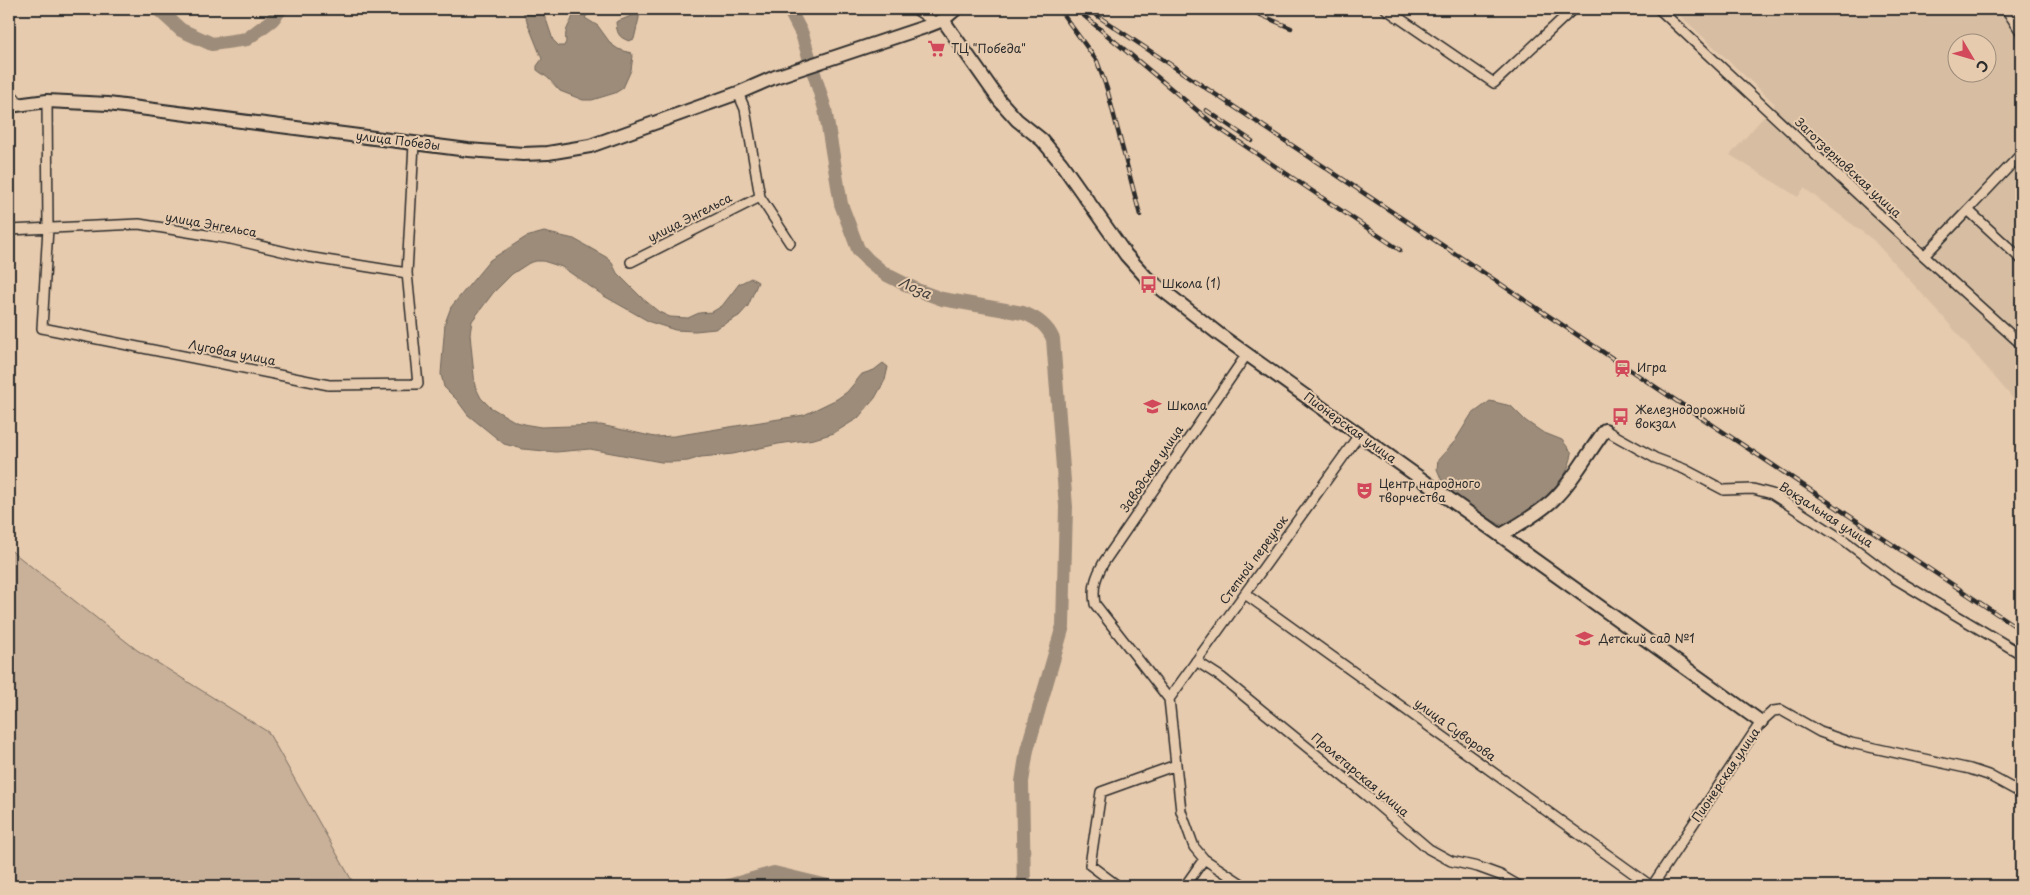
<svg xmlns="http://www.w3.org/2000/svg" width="2030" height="895" viewBox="0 0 2030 895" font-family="'Playpen Sans',sans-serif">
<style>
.built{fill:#d7bea3;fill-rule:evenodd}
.green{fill:#c8b099;stroke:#7a6e62}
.water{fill:#9d8c7a;stroke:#6f655a}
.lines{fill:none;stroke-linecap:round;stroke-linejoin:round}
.river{stroke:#9d8c7a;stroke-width:14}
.street-casing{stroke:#2b2b2b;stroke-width:12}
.secondary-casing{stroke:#2b2b2b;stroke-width:16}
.street{stroke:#e7cbae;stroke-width:9}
.secondary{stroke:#e7cbae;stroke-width:12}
.rail-casing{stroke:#2b2b2b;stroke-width:4.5}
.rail{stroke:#e7cbae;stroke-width:2.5;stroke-dasharray:8;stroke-linecap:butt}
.labels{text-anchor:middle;stroke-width:4;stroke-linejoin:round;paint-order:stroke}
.poi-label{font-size:12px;fill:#2b2b2b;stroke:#e7cbae;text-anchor:start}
.street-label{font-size:12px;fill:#2b2b2b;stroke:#e7cbae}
.water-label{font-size:14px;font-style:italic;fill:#423e3b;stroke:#e7cbae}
</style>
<rect width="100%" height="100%" fill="#e7cbae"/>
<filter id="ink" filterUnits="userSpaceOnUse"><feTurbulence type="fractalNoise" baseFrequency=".02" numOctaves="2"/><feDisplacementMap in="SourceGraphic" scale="10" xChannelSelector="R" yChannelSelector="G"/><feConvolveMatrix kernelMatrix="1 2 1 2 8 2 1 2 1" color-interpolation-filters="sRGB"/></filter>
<g filter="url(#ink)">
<path class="built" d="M1673 9H2021V408L1944 318 1873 240 1804 188 1798 197 1730 155 1775 104ZM1958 42H1988V72H1958Z"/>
<path class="green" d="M9 549 137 650 268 732 355 886H9Z"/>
<path class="water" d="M522 9H539L546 19 553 40 559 46H564L566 42C563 25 575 23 573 9H598L600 12 587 15 585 18 598 26 611 44 618 49 631 53 633 56 631 70 623 88 615 93 592 100H583L560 91 548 78 537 70V66L542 59Z
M636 14 639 15V18L634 39 629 41C618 37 617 33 616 22Z
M544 232 574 239 606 257 611 261 617 273 642 298 659 312 670 317 688 318 699 313 712 312 722 306 739 284 751 278 758 282 748 306 739 316 715 329 695 331 675 330 650 322 604 296 562 267 543 261H536L529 263 512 274 493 293 472 321 470 334 475 386 481 398 490 407 516 422 529 425 541 427 601 425 655 437 674 436 804 415 837 399 847 392 862 374 874 370 883 363 888 367 885 380 875 398 858 418 834 433 814 439 778 444 733 454 701 457 688 461 674 462H661L590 449 556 452 523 449 504 444 468 415 457 400 444 387 441 374 445 323 451 307 490 260 526 237Z
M1490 401 1511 406 1526 421 1542 432 1562 440 1572 453C1568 485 1532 516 1503 526L1467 507 1442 481 1437 469 1438 460 1455 441 1471 415Z"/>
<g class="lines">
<path class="river" d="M158 9 181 30 212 44 247 39 272 20 281 9
M789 9 802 34 825 109 841 204 858 249 868 260 885 274 917 290 942 299 1023 313C1037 318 1047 325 1053 339L1066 507 1063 626 1027 750 1022 782 1024 886
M728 886 774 873 828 886"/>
<defs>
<path id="street" d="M915 9 936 23
M1386 9 1494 83 1573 9
M1659 9 1924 256 2021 344
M2006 9 2021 32
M9 93 15 98 16 105
M738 93 745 109 760 197 790 243
M47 101 48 228 42 328 329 385 418 384 407 273 414 144
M1968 210 2021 154
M9 230 139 224 231 239 307 257 407 273
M1924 256 1968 210 2021 259
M631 262 760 197
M1605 430 1655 458 1684 469 1724 490 1753 489 1772 494 1845 541 1894 578 2021 654
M1245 594 1651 886
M1196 661 1221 677 1367 796 1429 849 1451 861 1478 867 1500 875 1519 886
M1169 699 1359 435
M1118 886 1090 865 1101 792 1176 765
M1185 886 1204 859
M1245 886 1204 859 1194 847 1181 811 1169 699 1095 604C1092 587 1096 576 1104 562L1247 354
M1652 886 1761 722 1773 711 1781 710 1820 732 1851 743 1970 769 1988 775 2021 793"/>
<path id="secondary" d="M943 20 1000 101 1017 120 1042 140 1061 163 1126 255 1146 277 1220 335 1761 722
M9 106 47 101 108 104 468 150 523 154 548 153 590 146 738 93 775 77 925 27 943 20 956 9
M1501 535C1519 525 1537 514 1552 501 1573 481 1588 453 1605 430"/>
</defs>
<use href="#street" class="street-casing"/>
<use href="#secondary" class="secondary-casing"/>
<use href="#street" class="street"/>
<use href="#secondary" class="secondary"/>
<defs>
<path id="rail" d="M1059 9 1097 61 1107 89 1140 215
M1076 9 1217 127 1400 250
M1087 9 2021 630
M1247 9 1291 28
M1206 110 1252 141"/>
</defs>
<use href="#rail" class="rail-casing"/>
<use href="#rail" class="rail"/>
</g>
</g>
<defs>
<symbol id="supermarket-bare" viewBox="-9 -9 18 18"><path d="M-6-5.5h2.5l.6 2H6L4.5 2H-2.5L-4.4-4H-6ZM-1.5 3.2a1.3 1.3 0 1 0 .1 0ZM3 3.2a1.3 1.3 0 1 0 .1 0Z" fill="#d1495b" stroke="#e7cbae" stroke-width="2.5" paint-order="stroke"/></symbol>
<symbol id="bus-bare" viewBox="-9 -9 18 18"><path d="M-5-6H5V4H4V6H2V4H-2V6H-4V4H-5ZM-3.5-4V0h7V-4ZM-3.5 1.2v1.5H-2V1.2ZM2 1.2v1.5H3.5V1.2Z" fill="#d1495b" stroke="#e7cbae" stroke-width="2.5" paint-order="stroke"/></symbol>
<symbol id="station-bare" viewBox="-9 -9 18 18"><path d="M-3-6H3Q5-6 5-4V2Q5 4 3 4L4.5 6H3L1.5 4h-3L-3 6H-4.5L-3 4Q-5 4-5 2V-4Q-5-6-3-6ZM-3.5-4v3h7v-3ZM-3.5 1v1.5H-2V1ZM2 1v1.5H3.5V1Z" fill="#d1495b" stroke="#e7cbae" stroke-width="2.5" paint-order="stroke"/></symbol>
<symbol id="school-bare" viewBox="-9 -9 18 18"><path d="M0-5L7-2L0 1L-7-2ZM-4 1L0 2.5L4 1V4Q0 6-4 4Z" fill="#d1495b" stroke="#e7cbae" stroke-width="2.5" paint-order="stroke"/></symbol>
<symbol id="theatre-bare" viewBox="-9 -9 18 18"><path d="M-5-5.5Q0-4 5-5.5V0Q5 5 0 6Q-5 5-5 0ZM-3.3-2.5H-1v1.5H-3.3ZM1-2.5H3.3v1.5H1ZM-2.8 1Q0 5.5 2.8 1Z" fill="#d1495b" stroke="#e7cbae" stroke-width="2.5" paint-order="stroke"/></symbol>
</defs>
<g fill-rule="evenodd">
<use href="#supermarket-bare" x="924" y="36" width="25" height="25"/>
<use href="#bus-bare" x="1136" y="272" width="25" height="25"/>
<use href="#station-bare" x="1610" y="356" width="25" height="25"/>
<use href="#school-bare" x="1140" y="394" width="25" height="25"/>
<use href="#bus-bare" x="1608" y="404" width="25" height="25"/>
<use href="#theatre-bare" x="1352" y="478" width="25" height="25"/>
<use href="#school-bare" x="1572" y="626" width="25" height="25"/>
</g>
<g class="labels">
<g class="poi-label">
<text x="951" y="53">ТЦ "Победа"</text>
<text x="1162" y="288">Школа (1)</text>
<text x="1637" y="372">Игра</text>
<text x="1167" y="410">Школа</text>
<text x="1635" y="414">Железнодорожный<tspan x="1635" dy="14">вокзал</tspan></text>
<text x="1379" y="488">Центр народного<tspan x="1379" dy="14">творчества</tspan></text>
<text x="1599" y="643">Детский сад №1</text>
</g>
<g class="street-label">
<text transform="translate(398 141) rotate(7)" y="4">улица Победы</text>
<text transform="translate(1848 168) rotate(43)" y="4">Заготзерновская улица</text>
<text transform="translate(690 218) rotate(-27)" y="4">улица Энгельса</text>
<text transform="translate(211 225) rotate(10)" y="4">улица Энгельса</text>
<text transform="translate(232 353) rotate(11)" y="4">Луговая улица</text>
<text transform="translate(1350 428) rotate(36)" y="4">Пионерская улица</text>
<text transform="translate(1152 469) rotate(-56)" y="4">Заводская улица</text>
<text transform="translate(1826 515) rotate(33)" y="4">Вокзальная улица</text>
<text transform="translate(1254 560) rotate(-54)" y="4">Степной переулок</text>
<text transform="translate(1455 730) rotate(36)" y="4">улица Суворова</text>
<text transform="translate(1360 775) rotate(40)" y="4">Пролетарская улица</text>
<text transform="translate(1726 775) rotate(-56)" y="4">Пионерская улица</text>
</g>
<g class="water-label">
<text transform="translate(915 288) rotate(24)" y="5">Лоза</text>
</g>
</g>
<rect width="2030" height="895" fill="none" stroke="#e7cbae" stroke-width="30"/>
<rect x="15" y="15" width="2000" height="865" fill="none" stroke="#2b2b2b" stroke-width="2" filter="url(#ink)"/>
<g transform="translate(1972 58) rotate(128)"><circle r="24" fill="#e7cbae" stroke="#9c8b7a"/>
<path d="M0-4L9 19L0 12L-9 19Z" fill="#d1495b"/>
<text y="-8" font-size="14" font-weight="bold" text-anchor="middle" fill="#2b2b2b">С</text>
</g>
</svg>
